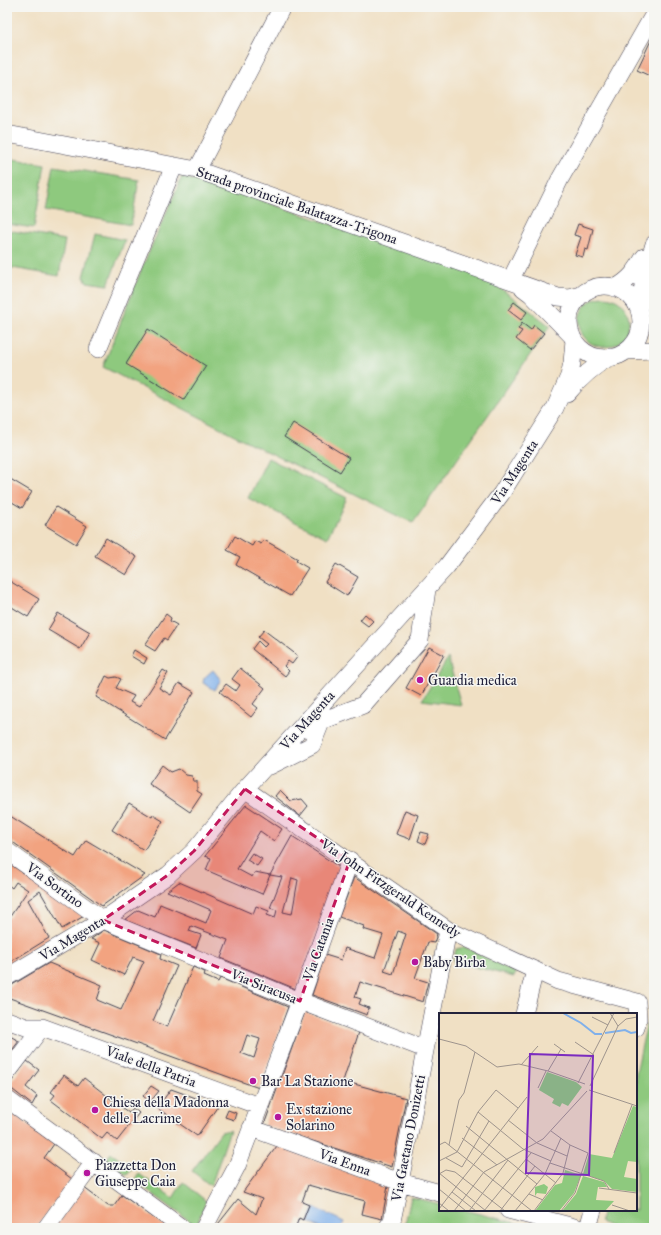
<svg xmlns="http://www.w3.org/2000/svg" width="661" height="1235" viewBox="0 0 661 1235" font-family="'IM FELL Great Primer',serif">
<style>
.green{fill:#8ec97e;stroke:#58765c}
.water{fill:#80b0ea;stroke:#516992}
.building{fill:#f2a380;fill-rule:evenodd}
.lines{fill:none;stroke-linecap:round;stroke-linejoin:round}
.minor-casing{stroke:#413e50;stroke-width:18}
.minor{stroke:#fff;stroke-width:17}
.marked{fill:#c2185b;fill-opacity:0.2;stroke:#c2185b;stroke-width:3;stroke-dasharray:8 5;stroke-linejoin:round}
.poi-dot{fill:#b5179e;stroke:#f6f6f2;stroke-width:1.5}
.labels{text-anchor:middle;stroke-width:3;stroke-linejoin:round;paint-order:stroke}
.street-label{font-size:14px;fill:#22223b;stroke:#f6f6f2}
.poi-label{font-size:14px;fill:#22223b;stroke:#f6f6f2;text-anchor:start}
.inset-river{fill:none;stroke:#80b0ea;stroke-width:2}
.inset-road{fill:none;stroke:#9e948d;stroke-width:1}
.view{fill:#7b2cbf;fill-opacity:0.15;stroke:#7b2cbf;stroke-width:2}
.inset-edge{fill:none;stroke:#22223b;stroke-width:2}
</style>
<rect width="100%" height="100%" fill="#f6f6f2"/>
<filter id="ink" filterUnits="userSpaceOnUse"><feTurbulence type="fractalNoise" baseFrequency=".025" numOctaves="2"/><feDisplacementMap in="SourceGraphic" scale="8" xChannelSelector="R" yChannelSelector="G"/><feConvolveMatrix kernelMatrix="1 2 1 2 8 2 1 2 1" color-interpolation-filters="sRGB"/></filter>
<filter id="wash" filterUnits="userSpaceOnUse"><feTurbulence type="fractalNoise" baseFrequency=".012" numOctaves="4" result="noise"/><feDisplacementMap in="SourceGraphic" scale="16" xChannelSelector="R" yChannelSelector="G"/><feGaussianBlur stdDeviation="0.9" result="paint"/><feColorMatrix in="noise" values="0 0 0 0 0 0 0 0 0 0 0 0 0 0 0 0 0 1.4 0 .05"/><feComposite in="paint" operator="in"/></filter>
<g filter="url(#wash)">
<rect width="100%" height="100%" fill="#f0e0c4"/>
<path class="green" d="M7 158 45 164 34 228 7 224Z
M54 166 139 180 131 225 46 210Z
M182 177 242 194 486 277 550 326 413 523 244 440 103 367 142 268Z
M7 230 65 240 59 276 7 267Z
M95 234 125 240 108 285 87 282 84 277Z
M579 322a25 25 0 1 1 50 0a25 25 0 1 1-50 0Z
M268 458 347 498 327 538 248 498Z
M448 658 461 705 422 700Z
M465 947 516 973 514 977 453 961 456 949Z
M648 1017 654 1018V1228H614L600 1222 603 1210H636V1073Z
M230 1130 211 1186 192 1171 221 1132Z
M111 1153 132 1169 127 1175 106 1160Z
M139 1174 173 1198 183 1182 206 1201 197 1224 195 1225 134 1180Z
M411 1197 440 1204V1210H464L535 1228H409V1226L405 1224Z"/>
<path class="water" d="M213 670 221 680 215 690 203 683 204 678Z
M315 1208 344 1222 341 1228H321L308 1222Z"/>
<g id="blocks">
<path class="building" d="M654 34V78L637 70Z
M578 224 593 229 588 250 585 249 583 257 575 255 581 237 574 235Z
M514 302 527 312 521 320 508 310Z
M522 323 531 330 534 325 544 333 530 350 516 339 522 331 518 329Z
M148 329 206 366 184 400 126 364Z
M293 423 349 458 340 472 284 437Z
M7 477 32 492 22 508 7 499Z
M56 507 87 526 76 544 45 525Z
M235 536 252 546 255 541 261 544 264 540 298 559 296 561 308 568 290 596 236 565 240 557 227 550Z
M106 538 137 557 126 575 95 556Z
M336 564 358 577 347 596 325 582Z
M8 580 39 599 28 617 7 604Z
M58 613 90 632 80 649 48 630Z
M166 614 171 618 170 621 177 625 167 640 164 638 155 651 145 645Z
M365 614 373 621 368 626 360 620Z
M264 630 298 656 292 664 288 661 284 666 289 671 285 676 252 649 258 641 264 647 267 644 258 637Z
M429 647 444 655 421 696 406 688Z
M134 650 147 658 144 664 131 656Z
M240 668 265 688 253 704 258 708 251 717 220 692 226 684 236 691 240 685 232 679Z
M163 670 168 673 159 688 171 695 179 683 194 692 165 740 96 697 106 676 110 678 116 677 121 679 116 688 134 696 130 702 139 707Z
M162 765 171 772 179 769 186 775 192 776 193 781H197V791L202 794 190 812 149 784Z
M280 790 291 801 302 799 308 806 300 816 275 796Z
M129 803 152 817 153 815 163 821 144 850 112 830Z
M246 805 282 829 274 841 260 831 237 869 252 877 255 872 270 875 292 836 339 867 296 989 221 958 228 940 191 926 189 931 201 935 196 948 125 920 138 910 155 917 160 904 206 923 211 910 167 891 179 882 253 914 256 906 269 911 267 915 275 918 277 910 270 908 282 877 270 875 262 894 206 870 211 858 205 856ZM292 878 298 880 292 914 283 912Z
M405 810 418 815 410 839 396 834Z
M7 814 75 857 86 840 145 875 102 906 7 838Z
M421 832 429 834 425 844 418 841Z
M252 853 262 859 257 866 247 860Z
M7 862 84 916 62 929 40 891 28 900 49 938 7 964V917L9 918 28 890 16 882 12 888 7 884Z
M354 877 437 934 434 943 428 942 415 978 428 982 423 1002 360 982 355 997 361 999 359 1004 369 1008 367 1015 312 995 325 955 341 960 345 948 375 958 383 935 363 929 364 926 339 917ZM398 931 406 934 393 974 384 971Z
M104 930 161 954 160 959 177 966 153 1021 167 1027 193 967 205 972 204 976 218 982 220 978 288 1007 259 1088 7 997V988L49 963 102 985 97 1000 121 1010 144 961 133 957 124 975 92 960 100 943 91 939ZM247 1035 260 1039 254 1058 241 1053Z
M305 1012 359 1032 343 1081 406 1098 392 1167 264 1125Z
M7 1032 9 1033 8 1035 19 1041 7 1057Z
M27 1061 39 1070 26 1087 37 1096 32 1105 8 1086Z
M64 1075 78 1086 84 1078 129 1113 133 1108 139 1113 117 1141 107 1133 102 1139 51 1100 55 1095 51 1092Z
M151 1086 159 1091 150 1102 143 1096Z
M171 1089 218 1106 197 1136 157 1108Z
M7 1109 54 1144 44 1158 72 1179 36 1228H7Z
M228 1110 236 1113 234 1120 225 1117Z
M277 1146 388 1186 382 1219 362 1214 365 1201 308 1185 302 1202 309 1205 303 1220 299 1218 296 1226 299 1228H215L238 1199 256 1214 262 1199 243 1192Z
M83 1187 108 1206H114L122 1195 168 1228H54Z"/>
</g>
</g>
<g filter="url(#ink)">
<use href="#blocks" fill-opacity="0" stroke="#413e50" stroke-width="1"/>
<g class="lines">
<defs>
<path id="minor" d="M7 134 197 170 558 297 569 298 582 295
M197 170 282 7
M511 279 560 179 654 14
M569 322a36 36 0 1 1 72 0a36 36 0 1 1-72 0Z
M523 288 531 294 572 336
M615 288C630 280 636 271 644 257
M639 310 645 275 654 244
M98 349 174 166
M626 351 654 350
M567 394C580 378 592 367 610 357
M301 729 363 705 420 640 427 589
M270 766 312 745 324 715
M245 789 448 930 558 981 637 1002 638 1019 636 1028
M7 851 103 920 300 1001 425 1049
M7 977 103 920 168 875 194 851 245 789 447 566 501 494 555 408 569 376 572 363 574 340
M524 1014 535 970
M7 1020 26 1027H42L259 1106
M7 1073 42 1027
M7 1099 182 1228
M251 1128 400 1182 440 1193
M508 1210 578 1228
M46 1228 94 1162
M204 1228 237 1166 300 1001 350 860
M387 1228 392 1221 400 1182 448 930
M588 1228 593 1210"/>
</defs>
<use href="#minor" class="minor-casing"/>
<use href="#minor" class="minor"/>
</g>
</g>
<path class="marked" d="M245 789 350 860 300 1001 103 920 168 875 194 851Z"/>
<g class="poi-dot">
<circle cx="420" cy="680" r="4"/>
<circle cx="415" cy="962" r="4"/>
<circle cx="253" cy="1081" r="4"/>
<circle cx="95" cy="1110" r="4"/>
<circle cx="278" cy="1117" r="4"/>
<circle cx="87" cy="1173" r="4"/>
</g>
<g class="labels">
<g class="street-label">
<text transform="translate(297 205) rotate(19)" y="5">Strada provinciale Balatazza-Trigona</text>
<text transform="translate(514 472) rotate(-57)" y="5">Via Magenta</text>
<text transform="translate(307 720) rotate(-48)" y="5">Via Magenta</text>
<text transform="translate(55 885) rotate(36)" y="5">Via Sortino</text>
<text transform="translate(391 888) rotate(34)" y="5">Via John Fitzgerald Kennedy</text>
<text transform="translate(72 938) rotate(-31)" y="5">Via Magenta</text>
<text transform="translate(318 949) rotate(-70)" y="5">Via Catania</text>
<text transform="translate(264 986) rotate(22)" y="5">Via Siracusa</text>
<text transform="translate(151 1066) rotate(20)" y="5">Viale della Patria</text>
<text transform="translate(408 1138) rotate(-79)" y="5">Via Gaetano Donizetti</text>
<text transform="translate(345 1162) rotate(20)" y="5">Via Enna</text>
</g>
<g class="poi-label">
<text x="428" y="685">Guardia medica</text>
<text x="423" y="967">Baby Birba</text>
<text x="261" y="1086">Bar La Stazione</text>
<text x="103" y="1107">Chiesa della Madonna<tspan x="103" dy="16">delle Lacrime</tspan></text>
<text x="286" y="1114">Ex stazione<tspan x="286" dy="16">Solarino</tspan></text>
<text x="95" y="1170">Piazzetta Don<tspan x="95" dy="16">Giuseppe Caia</tspan></text>
</g>
</g>
<g transform="translate(439 1013)">
<rect width="198" height="198" fill="#f0e0c4"/>
<path d="M108 59 137 69 143 74 129 93 119 88 123 90 121 94 113 90 115 86 100 77ZM194 93 198 94V149L189 148 185 164 198 166V179L173 176 165 168 144 161 150 141 173 145ZM126 157 142 162 135 180 120 198H96L116 172 123 170ZM144 163 165 169 168 174H159L157 187 175 188 166 198H123L137 181ZM105 171 109 174 107 181 98 180 96 183V174Z" fill="#8ec97e"/>
<path class="inset-river" d="M124 0 142 10 156 21H163M166 20 186 17 192 20 198 19"/>
<path class="inset-road" d="M171 0 179 13M153 4 169 12M0 26 27 33 58 54 80 51 109 58 146 71M136 29 155 42M115 31 126 39M82 52 99 33M109 58 122 36M139 70 175 0M151 73 179 13 187 6 198 4M99 75 107 58M150 77 198 93M39 99 84 136 112 148M69 107 98 130 128 143M27 113 98 171M112 118 131 132 149 140 136 180 122 198M23 125 58 152M0 132 6 129 93 198M10 132 20 87 25 80 36 39M175 140 193 92M7 145 23 154 50 108M87 146 117 170M0 148 18 139 39 99 57 77 79 95M111 150 165 168 170 176M0 160 47 198M0 161 7 157 16 159 66 198M160 175 198 180M0 176 27 198M13 179 88 84M90 181 104 187M0 190 10 198M173 192 191 198M0 196 13 179 37 198M15 198 45 159 104 126 148 78M30 198 69 147M45 198 92 140M61 198 96 153M76 198 106 161 122 125M95 198 124 160 131 132"/>
<path class="view" d="M91 41 154 43 150 162 87 160Z"/>
<rect width="198" height="198" class="inset-edge"/>
</g>
<rect width="661" height="1235" fill="none" stroke="#f6f6f2" stroke-width="24"/>
</svg>
